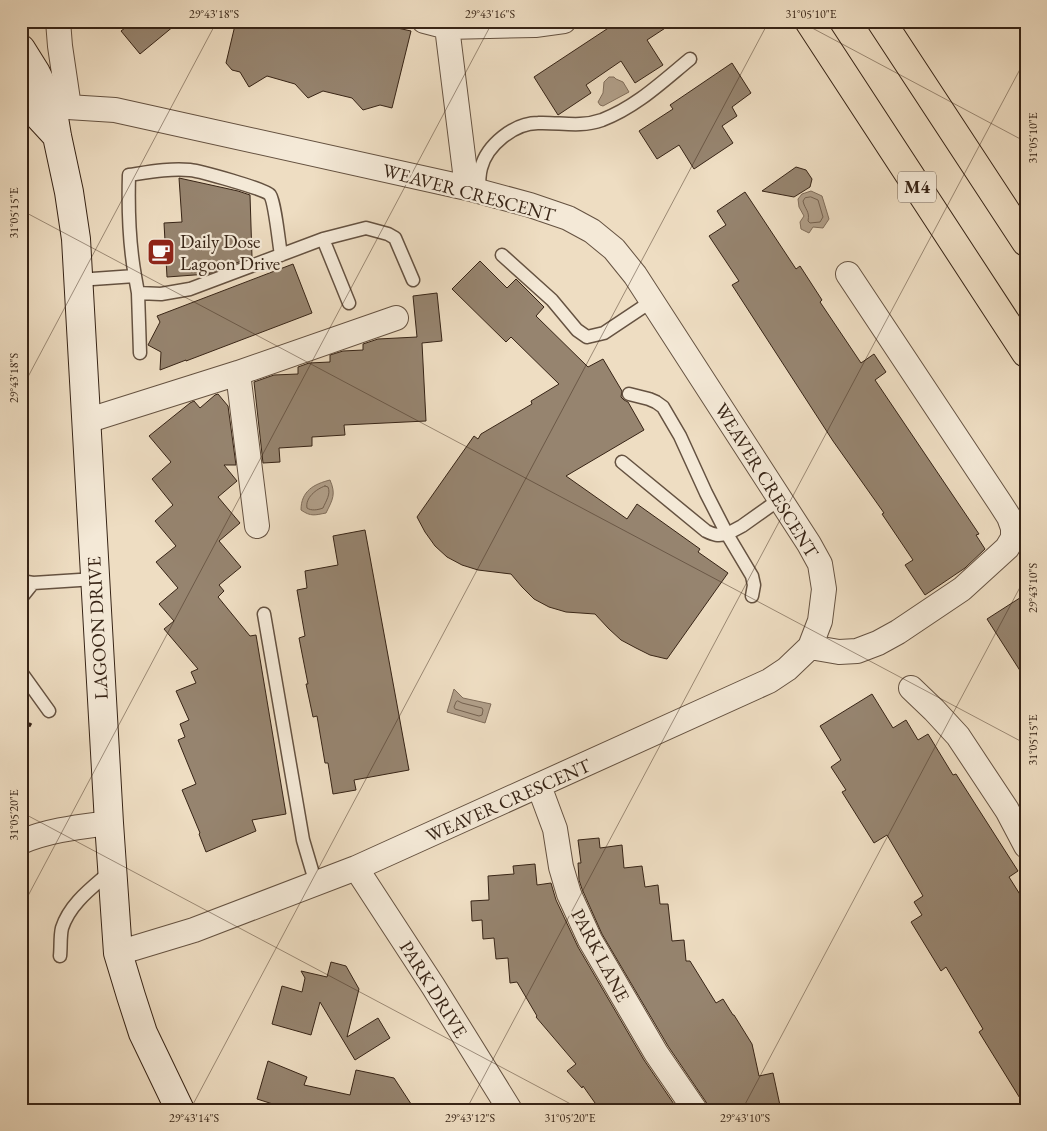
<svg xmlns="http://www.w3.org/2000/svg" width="1047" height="1131" viewBox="0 0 1047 1131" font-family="'EB Garamond',serif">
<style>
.water{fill:#b09e88;stroke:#806d5a}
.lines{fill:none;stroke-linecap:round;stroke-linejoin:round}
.shore{stroke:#74614f;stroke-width:1}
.building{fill:#96846f;stroke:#372416}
.lane-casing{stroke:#655241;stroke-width:15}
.street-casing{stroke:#655241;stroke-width:26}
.secondary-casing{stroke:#372416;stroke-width:30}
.highway-casing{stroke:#372416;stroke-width:30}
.path{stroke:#372416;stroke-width:3;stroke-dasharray:4 2.5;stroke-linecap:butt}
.lane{stroke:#f4e9d7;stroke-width:12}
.street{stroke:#f4e9d7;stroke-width:24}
.secondary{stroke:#f4e9d7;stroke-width:28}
.highway{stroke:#eeddc2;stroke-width:28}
.ticks{fill:none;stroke:#372416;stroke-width:1;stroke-opacity:0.45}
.labels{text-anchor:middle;stroke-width:4.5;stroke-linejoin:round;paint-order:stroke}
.shield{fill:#f4e9d7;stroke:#705f50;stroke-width:1}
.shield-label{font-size:18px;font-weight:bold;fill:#372416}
.street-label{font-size:19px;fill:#372416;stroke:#f4e9d7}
.poi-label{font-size:19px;fill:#372416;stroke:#f4e9d7;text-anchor:start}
.neatline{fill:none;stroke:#372416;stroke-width:2}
.ticks-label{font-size:12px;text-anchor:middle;fill:#372416}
</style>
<rect width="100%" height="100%" fill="#eeddc2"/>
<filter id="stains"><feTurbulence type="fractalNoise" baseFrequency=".004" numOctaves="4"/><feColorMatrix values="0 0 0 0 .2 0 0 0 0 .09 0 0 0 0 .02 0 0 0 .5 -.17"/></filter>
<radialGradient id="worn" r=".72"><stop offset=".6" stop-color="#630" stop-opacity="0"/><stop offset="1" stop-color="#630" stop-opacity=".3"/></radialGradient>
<path class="water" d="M609 77H614L616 79 623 82 629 92 603 106 600 105 598 102 603 93 604 82Z
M811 191 822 196 829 219 823 228 813 227 809 233 801 229 800 222 804 216 799 207 798 199 802 194Z
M21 409H25L28 455 21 457Z
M330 480C336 494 333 499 326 513 315 515 311 517 301 510 301 491 314 484 330 480Z
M454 689 463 698 491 704 485 723 447 712Z"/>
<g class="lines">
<path class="shore" d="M811 197 818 200 823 217 820 222 810 223 808 221C810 211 805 210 803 201L805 198Z
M325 486 328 487C331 494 326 501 323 508 318 510 311 511 307 508 305 498 316 489 325 486Z
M458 701 462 703 482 708 483 710 482 715 479 716 455 709 454 707 456 702Z"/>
</g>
<path class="building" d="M134 21H180L140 54 121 31Z
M236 21H366L411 31 392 108 380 105 363 110 352 98 323 91 308 98 295 84 267 76 249 87 240 72 232 70 226 63Z
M619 21H676L647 40 663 65 635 83 621 61 586 85 591 93 558 115 534 77Z
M732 63 751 93 732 107 737 116 722 126 733 143 694 169 679 145 657 159 639 131 673 109 670 105Z
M796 167 806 170 812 179 810 187 794 197 762 191Z
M179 178 238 191 250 195 252 257 208 274 167 277 164 223 182 222Z
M745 192 796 269 800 266 822 300 820 302 861 363 874 354 886 372 875 380 979 534 976 535 985 549 965 568 925 595 905 565 913 560 882 514 884 513 833 441 732 285 739 281 709 236 726 225 717 211Z
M480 261 507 288 516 279 544 307 536 316 588 367 603 359 622 391 621 397 624 400 628 402 644 430 566 476 627 519 637 504 700 549 698 552 728 573 667 659 650 655 636 648 621 640 609 629 595 614 566 612 549 607 534 599 522 587 511 574 478 570 462 565 447 557 435 546 425 532 417 517 474 436 478 439 481 434 532 404 531 401 559 384 511 337 506 342 452 289Z
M293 264 312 313 186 361V360L160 370 161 352 148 345 160 322 157 316Z
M437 293 442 341 422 343 426 421 344 425 345 435 312 437V446L279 448 280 462 263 463 254 382 274 375 298 374V367L309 363 330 362V355L343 351 363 350V344L378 339 417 337 413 296Z
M218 394 228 406 236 465H224L237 481 218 497 240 523 219 541 241 567 219 585 224 591 218 597 250 636 256 635 286 814 252 820 256 831 206 852 199 834 200 833 182 790 196 784 178 740 185 737 180 724 189 720 176 691 196 683 191 672 198 669 164 629 174 621 159 604 178 588 156 562 176 546 155 521 173 505 152 479 171 462 149 436 190 403 194 401 200 408 215 395Z
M365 530 409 770 354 780 356 790 333 794 328 763H325L317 716 313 717 306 684H308L299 638 305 636 297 590 307 588 305 571 338 565 333 536Z
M1026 594V680L987 619Z
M872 694 893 728 906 720 918 740 928 734 953 775 956 774 1018 871 1009 877 1026 904V1108L979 1032 983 1029 946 967 941 971 911 922 922 915 914 902 923 896 887 835 874 843 842 792 846 790 831 767 841 760 820 726Z
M599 838 600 848 622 845 624 868 642 866 645 887 658 885 660 904H668L672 941 684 940 686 961H690L716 1003 723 999 733 1015H734L752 1044 759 1076 773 1073 781 1110H709L706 1102 668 1046 602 934 582 889 579 880 578 863H581L578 840Z
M535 864 537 885 551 883 556 900 578 947 644 1060 678 1110H600L583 1086 582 1088 567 1071 576 1064 536 1017 537 1016 517 982 510 983 508 958 496 959 494 938 483 939 482 920 472 921 471 901 489 900 488 876 514 874 513 866Z
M331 962 346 966 359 989 347 1037 378 1018 390 1038 355 1060 320 1002 311 1035 272 1024 282 986 302 992 305 978 301 971 327 977Z
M268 1061 307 1077 304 1085 350 1095 356 1070 394 1078 415 1110H275L276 1105 257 1099Z"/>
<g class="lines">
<defs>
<path id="lane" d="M479 191C479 183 479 175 481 168 487 145 514 123 538 123 560 122 579 128 602 120 636 107 662 82 690 59
M323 239 349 303
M502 255 552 300 577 330 587 337 604 333 652 301
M135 276 138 293 161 294 190 289 323 239 366 228 388 234 395 238 413 280
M78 280 135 276C129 243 128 209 129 175 149 172 170 168 190 170 200 171 265 189 270 195 275 202 279 244 281 255
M138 293 140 353
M622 462 706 531C714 535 718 536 727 534L706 493 680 436 663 407 656 402 649 399 629 394
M21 581 33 583 95 579
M752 596 754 585 752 576 727 534 742 526 780 499
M21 598 33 583
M264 614 303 840 316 884
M21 672 49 711
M60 956C61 947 60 936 62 928 70 903 93 887 111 871"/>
<path id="street" d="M58 21 60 46 69 107
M424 21 447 27 467 188
M447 27 535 25 564 21
M35 107 52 106 115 110 467 188 530 205 568 218 592 231 614 249 635 275 809 544 820 564 824 589 820 621 810 647 787 669 769 681 356 868 194 930 118 953
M238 373 257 526
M86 421 238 373 396 318
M810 647 839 652 857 651 878 643 898 632 962 589 1007 548 1013 538V528L1009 517 1000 503 848 274
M911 688 934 710 958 736 1007 810 1026 846
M539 786 555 829 561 867 569 894 590 940 656 1053 695 1110
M21 842C49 830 79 827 109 823
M356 868 433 986 510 1110"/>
<path id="secondary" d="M21 49 36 73 52 106 57 136 69 192 76 239 109 823 118 953 131 996 143 1033 180 1110
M21 97 57 136"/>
<path id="highway" d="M809 21 1026 353
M881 21 1026 242"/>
</defs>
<use href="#lane" class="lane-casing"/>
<use href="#street" class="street-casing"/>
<use href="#secondary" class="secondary-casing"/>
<use href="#highway" class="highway-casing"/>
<path class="path" d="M21 736 24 735 32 721"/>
<use href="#lane" class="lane"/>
<use href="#street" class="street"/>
<use href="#secondary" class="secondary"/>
<use href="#highway" class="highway"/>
</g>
<path class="ticks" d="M799 21 1026 142M21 210 1026 744M21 390 217 21M21 812 582 1110M21 909 493 21M190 1110 769 21M466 1110 1026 58M742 1110 1026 576M1018 1110 1026 1095"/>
<defs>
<symbol id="cafe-square" viewBox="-11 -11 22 22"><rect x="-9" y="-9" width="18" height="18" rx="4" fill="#8f2418" stroke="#f4e9d7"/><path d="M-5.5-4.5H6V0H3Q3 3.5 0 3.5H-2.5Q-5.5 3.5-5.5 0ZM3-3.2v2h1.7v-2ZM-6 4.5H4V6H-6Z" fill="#fff"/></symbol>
</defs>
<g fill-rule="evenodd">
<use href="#cafe-square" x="145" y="236" width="32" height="32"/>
</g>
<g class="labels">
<rect class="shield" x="898" y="171.5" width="38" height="31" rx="4"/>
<g class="shield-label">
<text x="917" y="193">M4</text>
</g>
<g class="street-label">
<text transform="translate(469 192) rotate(15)" y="7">WEAVER CRESCENT</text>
<text transform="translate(767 480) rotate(58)" y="7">WEAVER CRESCENT</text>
<text transform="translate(97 628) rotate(-93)" y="7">LAGOON DRIVE</text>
<text transform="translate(508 800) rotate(-24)" y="7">WEAVER CRESCENT</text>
<text transform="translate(601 955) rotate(62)" y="7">PARK LANE</text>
<text transform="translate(434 989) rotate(58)" y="7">PARK DRIVE</text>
</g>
<g class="poi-label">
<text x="180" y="248">Daily Dose<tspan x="180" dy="22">Lagoon Drive</tspan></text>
</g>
</g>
<rect width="1047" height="1131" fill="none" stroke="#eeddc2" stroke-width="55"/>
<rect x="28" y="28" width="992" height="1076" class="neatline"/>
<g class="ticks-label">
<text x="214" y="18">29°43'18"S</text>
<text x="490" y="18">29°43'16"S</text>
<text x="811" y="18">31°05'10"E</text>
<text transform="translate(1033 138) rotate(-90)" y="4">31°05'10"E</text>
<text transform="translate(14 213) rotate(-90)" y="4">31°05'15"E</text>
<text transform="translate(14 378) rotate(-90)" y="4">29°43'18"S</text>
<text transform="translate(1033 588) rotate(-90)" y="4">29°43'10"S</text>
<text transform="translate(1033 740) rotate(-90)" y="4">31°05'15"E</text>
<text transform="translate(14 815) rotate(-90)" y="4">31°05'20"E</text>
<text x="194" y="1122">29°43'14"S</text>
<text x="470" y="1122">29°43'12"S</text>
<text x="570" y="1122">31°05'20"E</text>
<text x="745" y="1122">29°43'10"S</text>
</g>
<rect width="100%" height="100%" filter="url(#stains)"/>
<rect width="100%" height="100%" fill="url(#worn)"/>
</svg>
